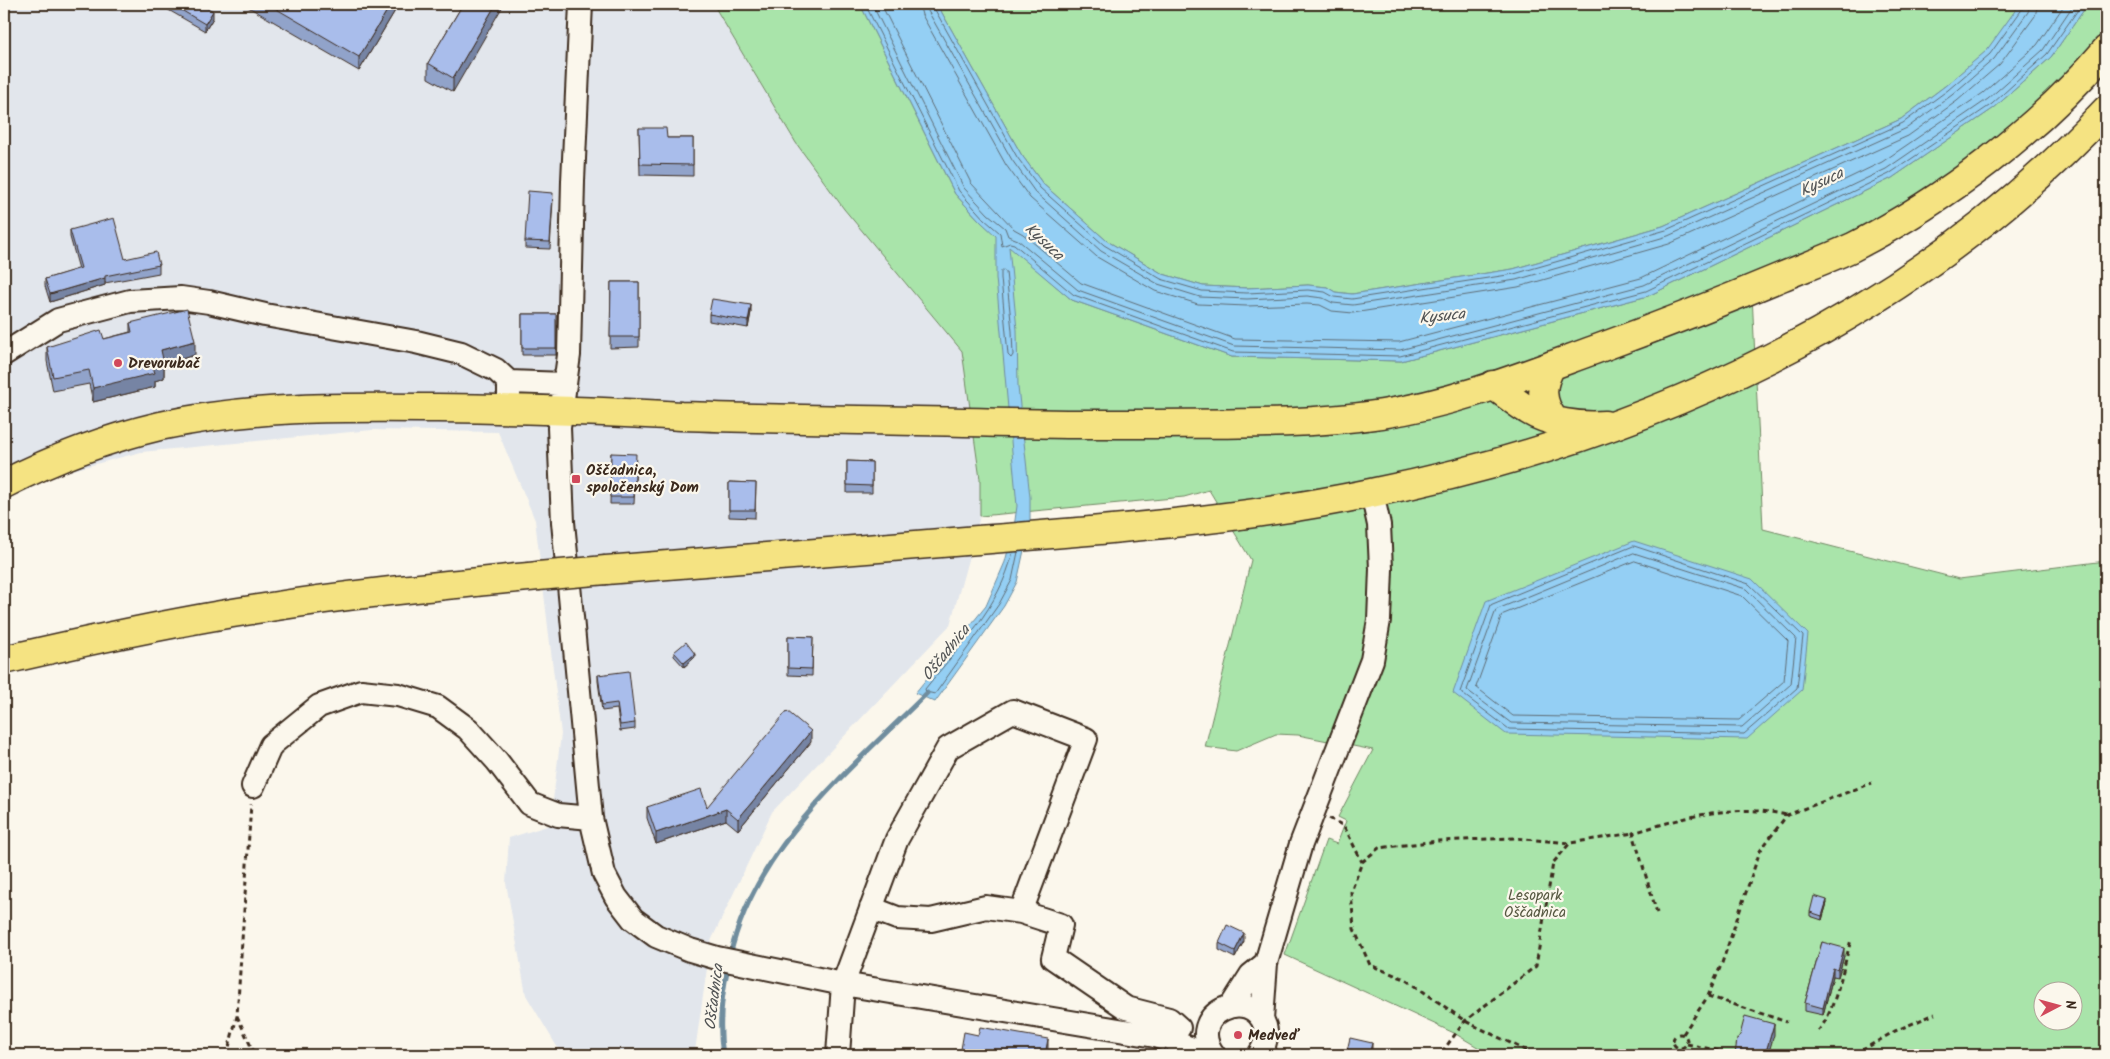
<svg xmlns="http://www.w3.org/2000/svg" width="2110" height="1059" viewBox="0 0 2110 1059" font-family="Kalam,sans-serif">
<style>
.built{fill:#e2e6ec}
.green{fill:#a9e4aa;stroke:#728764;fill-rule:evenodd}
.water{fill:#94cff4;stroke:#708d9e}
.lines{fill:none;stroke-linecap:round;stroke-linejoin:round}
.shore{stroke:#5f6c74;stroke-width:1}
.stream{stroke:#708d9e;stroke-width:5}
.minor-casing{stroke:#3b2a1e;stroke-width:26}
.major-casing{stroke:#3b2a1e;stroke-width:31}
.path{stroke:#3b2a1e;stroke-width:3;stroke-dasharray:5 4;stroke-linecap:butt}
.minor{stroke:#fbf7ec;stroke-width:22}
.major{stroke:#f5e382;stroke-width:28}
.major-bridge-casing{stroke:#3b2a1e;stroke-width:31;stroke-linecap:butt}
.major-bridge{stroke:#f5e382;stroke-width:28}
.wall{fill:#91a3ca;stroke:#3b2a1e}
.shaded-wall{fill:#7684a4;stroke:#3b2a1e}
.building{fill:#a9bdeb;stroke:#3b2a1e}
.poi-dot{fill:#d1495b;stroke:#fbf7ec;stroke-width:2}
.labels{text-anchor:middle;stroke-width:4.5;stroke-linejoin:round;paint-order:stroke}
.poi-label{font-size:15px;font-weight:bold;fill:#3b2a1e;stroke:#fbf7ec;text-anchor:start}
.park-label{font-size:15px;fill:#565841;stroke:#fbf7ec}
.water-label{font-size:16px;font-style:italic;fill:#515354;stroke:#fbf7ec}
</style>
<rect width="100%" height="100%" fill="#fbf7ec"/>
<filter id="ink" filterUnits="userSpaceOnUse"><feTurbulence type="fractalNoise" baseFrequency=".02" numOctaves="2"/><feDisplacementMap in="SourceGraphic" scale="10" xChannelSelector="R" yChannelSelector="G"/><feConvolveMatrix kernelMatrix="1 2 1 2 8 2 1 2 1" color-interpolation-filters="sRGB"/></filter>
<g filter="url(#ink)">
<path class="built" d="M4 4H713L796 143 844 209 962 351 980 479V516L950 625 772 812 711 941 695 1051 696 1055H562L526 995 506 883 509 838 550 825 561 734 535 520 498 432 372 430 141 452 39 479 4 497Z"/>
<path class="green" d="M713 4H860L955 194 981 222 1072 300 1232 357 1401 361 1648 296 1892 178 1994 108 2051 57 2088 4H2106V69L1937 202 1752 294 1763 529 1959 579 2106 561V1055H1491L1454 1033 1285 955 1326 840 1337 844 1346 821 1338 817 1373 750 1298 735 1276 734 1236 751 1205 747 1251 560 1209 490 1184 497 980 516V479L962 351 844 209 796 143ZM2042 992H2072V1022H2042Z
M937 4H2020L1987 51 1945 86 1901 119 1663 226 1513 269 1352 294 1335 292 1327 287 1308 285 1247 288 1203 286 1163 274 1107 241 1043 184 1021 154Z"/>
<path class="water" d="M860 4H937L1021 154 1043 184 1107 241 1163 274 1203 286 1247 288 1308 285 1327 287 1335 292 1352 294 1513 269 1663 226 1901 119 1945 86 1986 51 2020 4H2088L2051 57 1994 108 1892 178 1648 296 1401 361 1232 357 1072 300 1009 247 1017 330 1018 387 1030 497V523L1017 582 1004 606 935 702 915 693 986 606 1005 562 1014 527 1017 506 996 278V236L981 222 955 194Z
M1634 541 1752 579 1808 634 1802 690 1747 739 1506 734 1453 693 1486 601Z"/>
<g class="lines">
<path class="shore" d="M865 4 959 191 984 219 1000 233 1002 246 1010 243 1014 244 1074 295 1233 352 1400 356 1646 291 1889 174 1992 104 2047 54 2082 4
M872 4 964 188 988 214 1005 228 1008 236 1018 240 1078 290 1234 346 1400 350 1644 285 1886 169 1988 99 2043 50 2074 4
M881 4 971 183 1014 229 1023 234 1081 283 1235 339 1399 342 1641 278 1882 162 1983 93 2037 45 2065 4
M919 4 922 15 1006 165 1030 198 1097 257 1155 291 1198 304 1247 306 1307 304 1320 305 1332 311 1353 313 1518 287 1669 244 1908 136 1957 101 2000 64 2035 16 2038 4
M927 4 928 11 1012 160 1035 192 1101 251 1158 284 1200 297 1247 299 1307 296 1323 298 1333 303 1353 305 1516 280 1668 236 1907 128 1952 95 1994 59 2028 12 2030 4
M933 4 934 8 1017 157 1040 188 1104 245 1161 279 1202 291 1247 293 1308 290 1325 292 1334 297 1352 299 1514 274 1666 230 1903 123 1948 90 1990 54 2023 8 2024 4
M1003 270 1006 272 1012 331 1013 355 1011 358 1008 355 1001 278V272Z
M1634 546 1749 584 1803 636 1797 688 1744 734 1509 729 1460 692 1491 605Z
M1013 552C999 609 960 645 925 689L926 692 935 694 999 604 1012 580 1018 552
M1634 553 1746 589 1796 638 1791 684 1742 727 1511 723 1467 690 1496 610Z
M1635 561 1742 596 1788 641 1784 681 1739 720 1513 716 1476 687 1502 615Z"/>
<path class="stream" d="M730 956C754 847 852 768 927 693
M723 1055C718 1025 721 997 728 967"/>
<defs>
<path id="minor" d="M581 4 573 181 569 355 559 428 563 522 591 818 604 874 616 897 633 919 656 936 690 950 717 958 843 984 1155 1036 1210 1055
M4 354 58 320 130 301 181 298 209 302 265 315 416 342 461 353 496 370 509 382V409
M509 382 565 384
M253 786 271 745 319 706 361 691 398 695 438 707 468 729 497 761 530 804 558 815 591 818
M1021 912 1061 925 1053 958 1126 1008 1169 1019 1179 1028
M1232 1005 1251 975 1266 963
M1262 1019 1266 963 1301 844 1372 660 1379 620 1381 569 1379 525 1372 493
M838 1055 843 984 897 839 948 748 1013 711 1086 739 1021 912 986 907 931 920 897 918 871 908
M1214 1055C1183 1015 1251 983 1265 1026 1268 1037 1265 1046 1259 1055"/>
<path id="major" d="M1552 365C1540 385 1540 401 1554 420
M1493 385C1505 393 1516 403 1528 410 1549 423 1580 427 1605 425
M4 484C53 459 105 439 160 426 250 406 345 407 437 408 518 409 600 411 681 416 741 418 800 419 859 420 952 421 1045 425 1137 424 1219 423 1301 426 1382 414 1455 403 1525 375 1594 350 1657 327 1719 303 1781 277 1805 267 1830 258 1853 247 1945 200 2039 129 2106 50
M606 570C730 560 854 550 978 540 1109 530 1242 520 1371 493 1648 437 1911 318 2106 110
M4 660C90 640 176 621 264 608 355 593 447 585 538 576"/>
</defs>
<use href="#minor" class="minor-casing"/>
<use href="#major" class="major-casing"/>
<path class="path" d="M1329 818 1344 826 1362 862
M1657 913 1633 833C1686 817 1731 803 1787 815
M1708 996 1787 1022
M237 1016 255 1055
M1818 1031C1835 1013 1844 964 1851 940
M1673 1041a7 7 0 1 1 14 0a7 7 0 1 1-14 0Z
M1683 1034 1708 996 1722 963 1760 851 1787 815 1872 783
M1687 1044 1720 1051
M1442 1052 1465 1021 1536 966 1553 863 1570 843 1633 833
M227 1055 237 1016 251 804
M1535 1055 1465 1021 1407 980 1370 965 1354 929 1351 892 1362 862 1379 848 1438 841 1514 838 1570 843
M1673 1055 1676 1046
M1854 1055 1895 1031 1935 1014"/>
<use href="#minor" class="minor"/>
<use href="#major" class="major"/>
<defs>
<path id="major-bridge" d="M538 576 606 570"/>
</defs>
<use href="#major-bridge" class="major-bridge-casing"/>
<use href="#major-bridge" class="major-bridge"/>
</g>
<path class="wall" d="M158 4H200L213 18 205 31Z
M243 4H399L359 71Z
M463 4 453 92 428 78V63Z
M639 128 667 138H693V176L640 175Z
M553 200 550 249 525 248V241Z
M70 230 125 259 159 265V273L105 283V285L50 302 45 286V279L79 269 70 237Z
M611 282H639V347L610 348Z
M751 312 748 328 709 321V314Z
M522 314H556V355H522Z
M130 323 195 355 164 364V378L155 381V387L93 402 89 384 53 391 47 361V347L104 339 130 332Z
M611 453 636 462 634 504H610Z
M847 461 872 462V493H847Z
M729 482 756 483 755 518 729 517Z
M788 636 813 637 812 676 788 675Z
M674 652 695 657 684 667 674 656Z
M598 675 635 723V729L620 731 617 709 602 711 598 681Z
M811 742 738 830 726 820 656 844 647 818V807H707Z
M1827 903 1822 920 1810 916V912Z
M1244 941 1235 958 1219 950V943Z
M1822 942 1844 956 1838 977 1833 976 1823 1015 1805 1011V1003Z"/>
<path class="shaded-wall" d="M391 4H399L359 71V57Z
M496 4H504L453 92V78Z
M213 11V18L205 31V24Z
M105 278V285L50 302V294Z
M751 305V312L748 328V321Z
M195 341V355L161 365V350Z
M164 364V378L155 381V387L93 402V388Z
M695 654V657L684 667V663Z
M811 731V742L738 830V819Z
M726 809V820L656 844V833Z
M1827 900V903L1822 920V916Z
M1244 933V941L1235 958V951Z
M1844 948V956L1838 977V970Z
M1833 968V976L1823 1015V1008Z
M1774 1024V1035L1768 1055H1765Z
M1048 1039V1048L1047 1055H1045Z
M1372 1043V1050L1371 1055H1369Z"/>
<path class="building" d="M171 4H200L213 11 205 24Z
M268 4H391L359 57Z
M463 4H496L453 78 428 63Z
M639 128H666L667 138H693V165L640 164Z
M528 191 553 193 550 242 525 241Z
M114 218 125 259 156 252 159 265 105 276V278L50 294 45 279 81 268 70 230Z
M611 282H639V337H610Z
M712 299 751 305 748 321 709 314Z
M187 309 195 341 161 350 164 364 153 367 155 373 93 388 89 370 53 377 47 347 101 330 104 339 132 332 130 323Z
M522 314H556V348H522Z
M611 453 636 454 634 497H610Z
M847 461 872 462V486L847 485Z
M729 482 756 483 755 510H729Z
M788 636 813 637 812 669 788 668Z
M686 642 695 654 684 663 674 652Z
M629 671 635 723 620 725 617 703 602 705 598 675Z
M787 711 811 731 738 819 726 809 656 833 647 807 701 789 707 807Z
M1814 896 1827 900 1822 916 1810 912Z
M1227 925 1244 933 1235 951 1219 943Z
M1822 942 1844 948 1838 970 1833 968 1823 1008 1805 1003Z
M1745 1016 1774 1024 1765 1055H1735L1737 1039 1740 1035Z
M980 1027 1048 1039 1045 1055H960L964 1032 978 1035Z
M1350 1038 1372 1043 1369 1055H1346Z
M1165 1048 1175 1055H1159Z"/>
</g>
<g class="poi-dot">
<circle cx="118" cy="363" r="5"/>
<rect x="571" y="474" width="10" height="10" rx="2.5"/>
<circle cx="1238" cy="1035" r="5"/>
</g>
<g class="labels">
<g class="poi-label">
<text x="128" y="368">Drevorubač</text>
<text x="586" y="475">Oščadnica,<tspan x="586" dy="17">spoločenský Dom</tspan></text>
<text x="1248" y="1040">Medveď</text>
</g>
<g class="park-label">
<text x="1535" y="900">Lesopark<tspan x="1535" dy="17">Oščadnica</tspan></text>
</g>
<g class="water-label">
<text transform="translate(1821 181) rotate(-25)" y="6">Kysuca</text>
<text transform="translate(1045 241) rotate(43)" y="6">Kysuca</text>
<text transform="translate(1442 315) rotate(-6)" y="6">Kysuca</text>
<text transform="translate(945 652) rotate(-51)" y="6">Oščadnica</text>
<text transform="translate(713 997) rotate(-83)" y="6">Oščadnica</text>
</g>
</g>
<rect width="2110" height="1059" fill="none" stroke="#fbf7ec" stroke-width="20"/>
<rect x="10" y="10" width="2090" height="1039" fill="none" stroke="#3b2a1e" stroke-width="2" filter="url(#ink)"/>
<g transform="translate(2058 1006) rotate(84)"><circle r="24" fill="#fbf7ec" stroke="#aea59a"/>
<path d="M0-4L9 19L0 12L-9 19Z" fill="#d1495b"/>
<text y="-8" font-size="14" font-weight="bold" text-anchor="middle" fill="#3b2a1e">N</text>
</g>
</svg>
